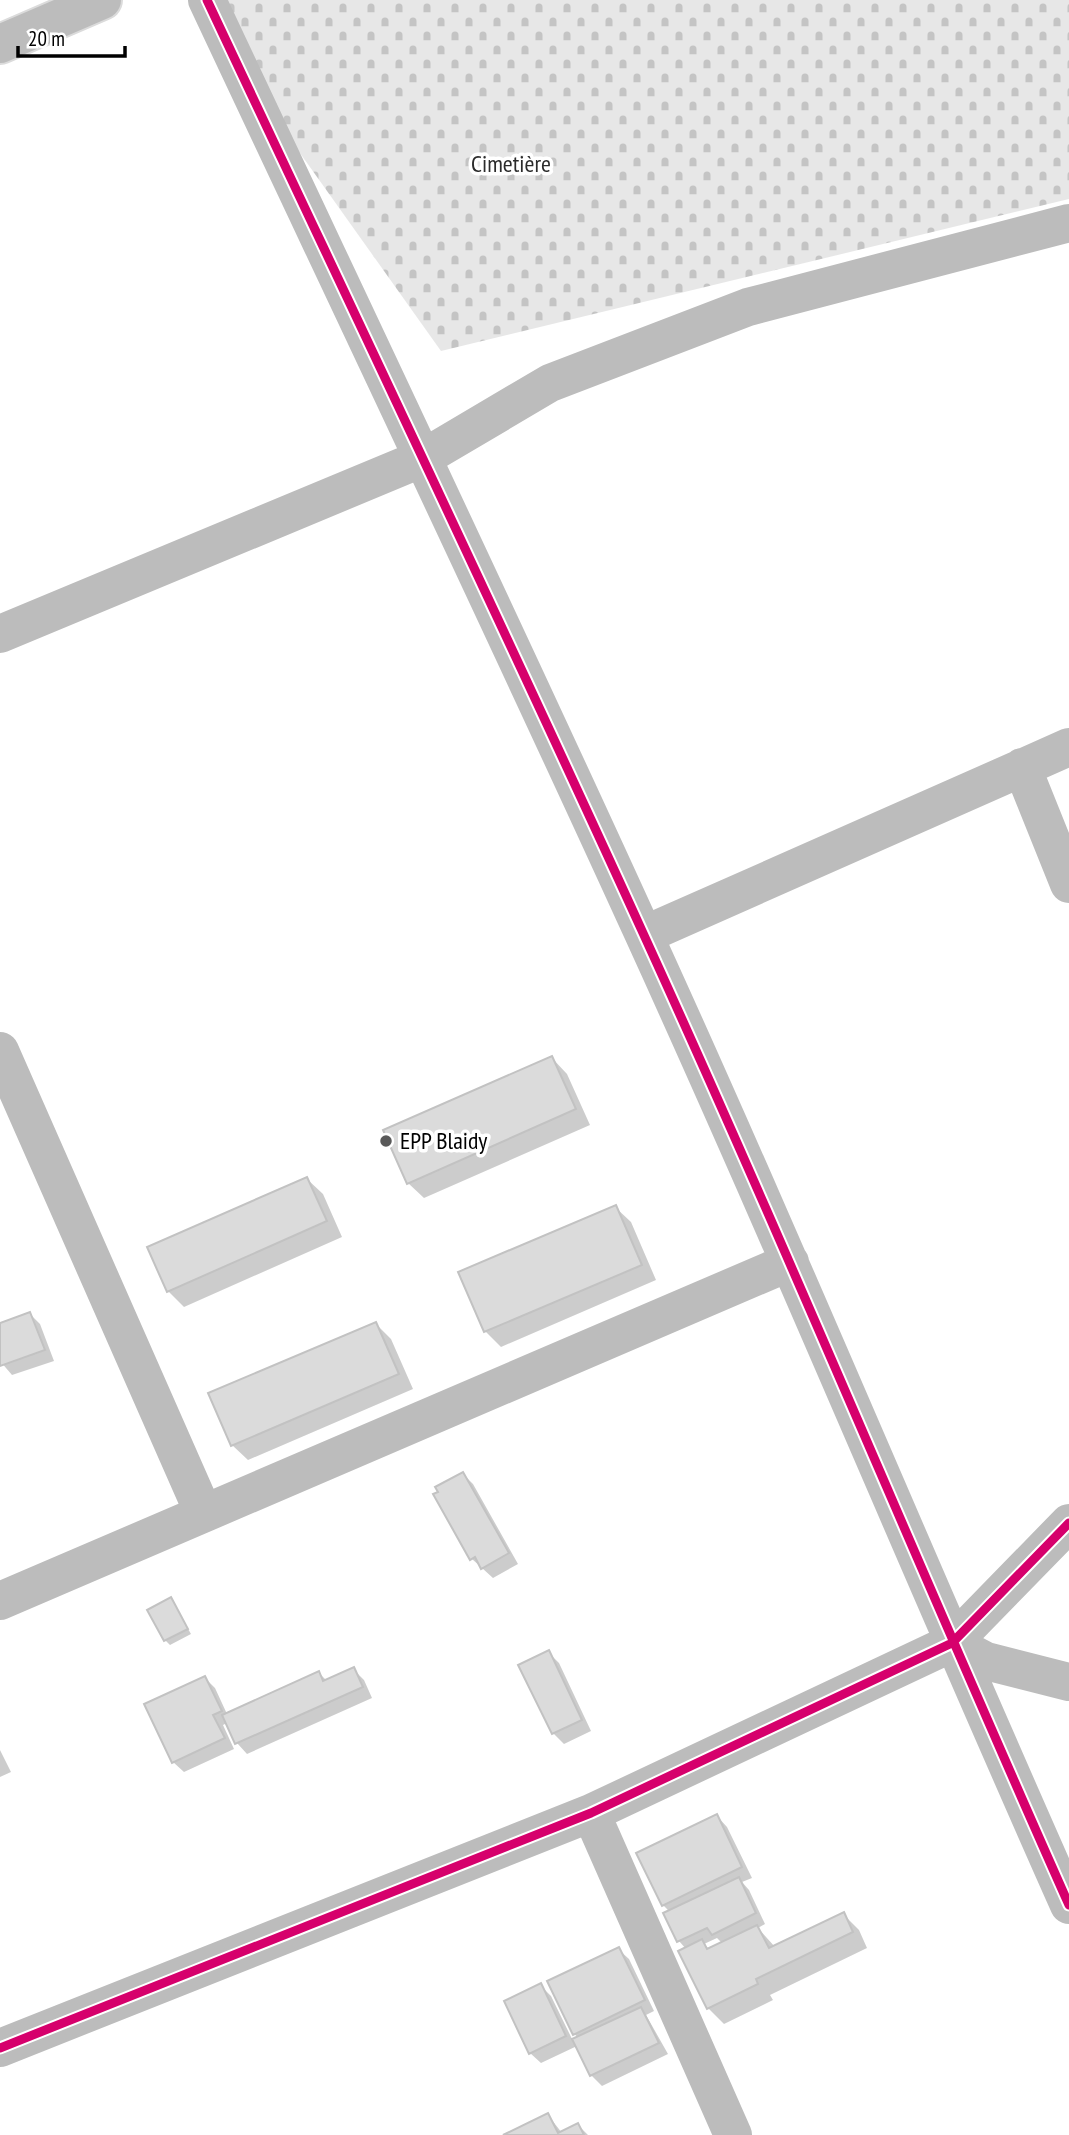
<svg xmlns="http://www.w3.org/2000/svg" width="1069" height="2135" viewBox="0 0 1069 2135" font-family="'PT Sans Narrow',sans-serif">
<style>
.cemetery{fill:url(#cemetery-stones)}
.shadow{fill:#0003;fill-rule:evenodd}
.building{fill:#dbdbdb;stroke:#c2c2c2;stroke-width:2}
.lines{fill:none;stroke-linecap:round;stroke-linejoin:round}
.major-casing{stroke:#dbdbdb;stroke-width:42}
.minor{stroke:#bcbcbc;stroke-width:38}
.major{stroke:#bcbcbc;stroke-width:38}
.cycleway-casing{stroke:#fff;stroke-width:13}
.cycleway{stroke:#d6006c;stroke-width:9}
.poi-dot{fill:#595959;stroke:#fff;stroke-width:2.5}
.labels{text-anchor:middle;stroke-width:7;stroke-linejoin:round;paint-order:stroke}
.park-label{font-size:24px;fill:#2b2b2b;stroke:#fff}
.poi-label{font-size:24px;fill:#000;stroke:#fff;text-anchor:start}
</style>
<defs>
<pattern id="cemetery-stones" width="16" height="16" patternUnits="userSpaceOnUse" patternTransform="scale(1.75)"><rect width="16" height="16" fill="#e7e7e7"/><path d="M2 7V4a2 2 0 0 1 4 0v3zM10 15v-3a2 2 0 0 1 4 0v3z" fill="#c4c4c4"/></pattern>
</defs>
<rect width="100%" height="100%" fill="#fff"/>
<path class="cemetery" d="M191 0H1069V199L441 351Z"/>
<path class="shadow" d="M552 1058 567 1074 590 1125 424 1198 408 1183Z
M307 1179 323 1194 342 1237 184 1307 168 1291Z
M615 1207 631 1222 656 1280 501 1347 485 1331Z
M30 1314 40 1324 54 1361 12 1375 0 1361V1325Z
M376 1324 391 1339 413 1389 248 1460 232 1445Z
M463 1474 473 1484 518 1564 493 1578 472 1559Z
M171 1599 191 1634 170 1645 165 1640Z
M548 1652 559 1663 591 1731 564 1744 553 1733Z
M353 1669 364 1680 372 1698 247 1754 237 1743 227 1723 223 1725 234 1749 184 1772 173 1762 205 1678 215 1688 227 1714 319 1673 327 1681Z
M0 1750 11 1772 0 1777Z
M717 1816 727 1827 752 1878 742 1882 749 1890 765 1924 758 1928 775 1947 843 1914 859 1930 867 1948 770 1995 773 2000 724 2024 708 2008 686 1949 679 1941 666 1914 670 1912 663 1905ZM717 1938 722 1943 710 1950 704 1944Z
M618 1949 629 1959 654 2011 646 2015 668 2054 602 2086 591 2075 577 2046 541 2063 530 2053 541 1986 551 1996 573 2041 579 2038 574 2034Z
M548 2115 562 2133 578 2125 588 2135H507Z"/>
<path class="building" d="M552 1056 576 1109 407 1184 383 1130Z
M307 1177 327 1221 167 1292 147 1247Z
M616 1205 642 1265 484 1332 458 1272Z
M30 1312 45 1350 0 1366V1323Z
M376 1322 399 1374 231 1446 208 1393Z
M463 1472 509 1553 481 1569 475 1557 470 1560 433 1494 438 1492 435 1487Z
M171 1597 188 1629 164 1641 147 1610Z
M549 1650 582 1720 552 1734 518 1665Z
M354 1667 363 1687 235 1744 222 1715 319 1671 323 1681Z
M205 1676 222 1711 213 1715 225 1738 172 1763 144 1704Z
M717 1814 742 1867 662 1906 636 1853Z
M739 1877 756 1913 712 1935 707 1928 677 1942 663 1913Z
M844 1912 853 1932 756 1979 758 1984 707 2009 678 1951 702 1939 707 1949 757 1925 769 1948Z
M619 1947 645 2000 573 2035 547 1981Z
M541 1983 566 2036 529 2054 504 2001Z
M641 2007 659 2043 590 2076 572 2039Z
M548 2113 558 2133 578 2123 584 2135H503Z"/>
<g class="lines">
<defs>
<path id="major" d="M0 44 102 0"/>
</defs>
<use href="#major" class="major-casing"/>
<path class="minor" d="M207 0C353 311 501 621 643 933 790 1255 925 1582 1069 1905
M0 634 423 458 550 383 748 307 1069 223
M1022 767 1069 884
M644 935 1069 747
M0 1051 203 1512
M0 1601 790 1262
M952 1643 986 1661 1069 1682
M591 1813 733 2135
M0 2048 591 1813 952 1643 1069 1523"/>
<use href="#major" class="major"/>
<defs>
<path id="cycleway" d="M207 0C353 311 501 621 643 933 790 1255 925 1582 1069 1905
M0 2048 591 1813 952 1643 1069 1523"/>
</defs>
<use href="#cycleway" class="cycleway-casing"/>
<use href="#cycleway" class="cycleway"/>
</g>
<circle class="poi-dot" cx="386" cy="1141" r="7"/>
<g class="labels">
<g class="park-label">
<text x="511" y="172">Cimetière</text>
</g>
<g class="poi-label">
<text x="400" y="1149">EPP Blaidy</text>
</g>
</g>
<path d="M18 46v10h107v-10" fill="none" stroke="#000000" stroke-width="3.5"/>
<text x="28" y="46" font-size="21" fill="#000000" stroke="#ffffff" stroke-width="5" paint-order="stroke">20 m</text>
</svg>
